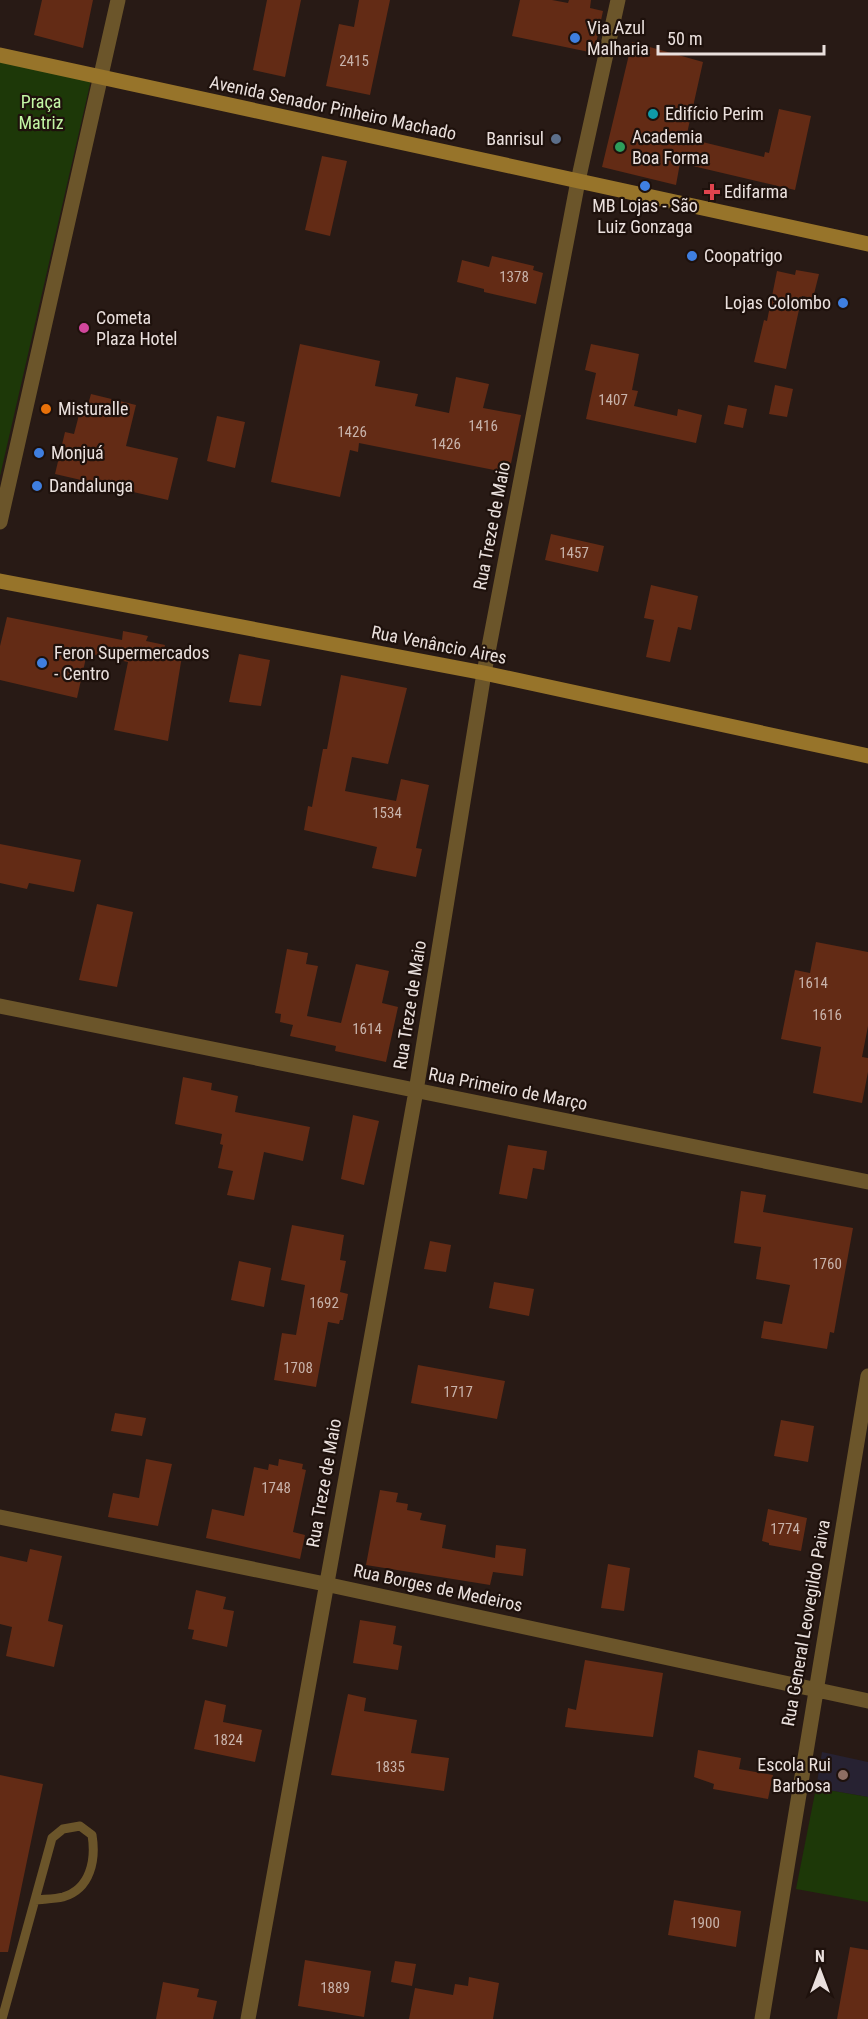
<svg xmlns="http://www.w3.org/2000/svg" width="868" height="2019" viewBox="0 0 868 2019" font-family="'Roboto Condensed',sans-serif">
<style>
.education{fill:#272232}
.green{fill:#1d3808}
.building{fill:#632b15}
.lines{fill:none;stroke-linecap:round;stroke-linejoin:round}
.lane{stroke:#6b552a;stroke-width:9}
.street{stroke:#6b552a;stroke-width:15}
.secondary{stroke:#97742a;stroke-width:15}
.shop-dot{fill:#3f7fe0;stroke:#1e110c;stroke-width:2}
.culture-dot{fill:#0f9aa8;stroke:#1e110c;stroke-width:2}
.service-dot{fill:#5c6f8a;stroke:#1e110c;stroke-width:2}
.leisure-dot{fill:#2e9e5b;stroke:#1e110c;stroke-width:2}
.health-dot{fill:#e0444e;stroke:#1e110c;stroke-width:2}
.hotel-dot{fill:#d1479c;stroke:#1e110c;stroke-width:2}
.food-dot{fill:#e8710a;stroke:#1e110c;stroke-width:2}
.education-dot{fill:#8d6e63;stroke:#1e110c;stroke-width:2}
.labels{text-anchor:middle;stroke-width:4.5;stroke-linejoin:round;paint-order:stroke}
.number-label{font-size:15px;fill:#c8b3ab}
.poi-label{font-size:18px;fill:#eae0dd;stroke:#1e110c;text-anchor:start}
.park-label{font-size:18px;fill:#c3f6a5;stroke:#1e110c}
.street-label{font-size:18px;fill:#eae0dd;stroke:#1e110c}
</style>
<rect width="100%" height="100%" fill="#281a15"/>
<path class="education" d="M822 1752 868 1762V1797L816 1788Z"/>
<path class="green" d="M0 61 91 80 0 476Z
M816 1788 868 1797V1902L796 1889Z"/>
<path class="building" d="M42 0H93L83 48 34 35Z
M267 0H301L285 77 253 70Z
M359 0H390L370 95 326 86 339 24 354 27Z
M520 0H552L568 3 569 0H591L590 8 603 11 594 53 512 36Z
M632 42 703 62 686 138 764 157 765 152 769 153 779 109 811 116 795 190 680 163 676 185 602 167Z
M322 156 347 161 330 236 305 230Z
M492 256 534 266 533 270 543 273 536 304 484 292V289L457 282 462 260 489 267Z
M796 270 819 274 813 298 802 296 786 369 754 362 764 320 767 321 777 271 795 275Z
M300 344 380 361 375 386 418 394 415 406 449 413 456 377 489 384 483 408 521 415 509 473 359 443 358 452 350 450 340 497 271 482Z
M591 344 639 354 632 390 638 391 634 406 677 416 678 409 702 415 696 443 586 419 596 373 585 370Z
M775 385 793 389 787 417 769 414Z
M91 394 136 405 126 446 178 458 168 500 55 474 65 432 74 434 80 411 86 412Z
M728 405 747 409 743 428 724 424Z
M217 416 245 422 235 468 207 461Z
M551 534 604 546 598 572 545 560Z
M651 585 698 596 691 630 678 627 670 662 646 657 654 620 644 618Z
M7 617 122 640 123 631 139 634 148 636 146 641 165 645 163 653 182 656 168 741 114 730 128 662 87 653 77 698 0 680V646Z
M239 654 270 660 261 706 229 702Z
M341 675 407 688 388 764 352 757 345 791 396 801 401 779 429 785 416 848 422 849 416 877 372 868 377 847 304 830 308 806 312 807 323 749H327Z
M0 844 81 860 74 892 29 883 27 889 0 883Z
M97 904 133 912 117 987 79 980Z
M816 942 868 952V1026L862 1057 868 1058V1072L862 1103 813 1093 821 1047 781 1039 795 970 810 973Z
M287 949 308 953 306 964 318 966 307 1016 341 1023 356 964 389 971 382 1003 398 1007 386 1062 335 1051 336 1046 290 1036 293 1025 280 1022 281 1014 275 1013Z
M183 1077 212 1083 211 1090 238 1096 235 1112 310 1127 303 1161 264 1152 254 1200 227 1195 233 1171 218 1168 223 1145 220 1144 222 1134 175 1124Z
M353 1115 379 1121 364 1185 341 1179Z
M508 1145 547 1151 544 1170 533 1168 527 1199 499 1194Z
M741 1191 766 1195 763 1212 853 1228 834 1333 830 1332 827 1349 761 1338 764 1321 782 1324 790 1285 756 1279 761 1247 734 1243Z
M292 1225 344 1235 340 1260 346 1261 340 1292 348 1294 343 1320H340L339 1324 328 1322 316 1387 274 1380 282 1333 296 1335 305 1285 281 1280Z
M430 1241 451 1245 446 1272 424 1269Z
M239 1261 271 1268 264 1307 231 1300Z
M494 1282 534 1289 529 1316 489 1308Z
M418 1365 505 1381 497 1419 411 1403Z
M115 1413 146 1418 142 1436 111 1431Z
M781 1420 814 1426 808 1462 774 1456Z
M146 1459 172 1464 158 1526 108 1517 113 1493 139 1498Z
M279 1459 303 1464 302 1469 306 1470 293 1532 305 1535 300 1559 206 1538 212 1509 244 1516 254 1467 268 1470 269 1464 278 1466Z
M380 1490 398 1493 396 1502 408 1504 407 1510 422 1513 420 1520 446 1525 442 1548 495 1558 496 1545 526 1549 523 1576 493 1572 490 1585 366 1565Z
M768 1509 807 1518 801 1551 769 1545V1543L762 1541Z
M30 1549 62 1556 48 1621 63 1625 54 1667 6 1656 12 1627 0 1624V1556L27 1562Z
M608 1564 630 1568 624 1611 601 1608Z
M196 1590 226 1597 223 1609 234 1611 227 1647 192 1639 194 1630 188 1629Z
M360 1620 396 1626 393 1644 402 1646 398 1670 353 1663Z
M585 1660 663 1673 653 1737 565 1727 568 1708 576 1710Z
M348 1694 366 1698 364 1711 417 1720 411 1753 449 1758 444 1791 331 1775Z
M205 1700 226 1705 223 1722 262 1730 255 1762 194 1749Z
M698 1750 741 1758 739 1769 773 1775 768 1799 713 1789 714 1784 694 1777Z
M0 1775 43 1784 8 1952H0Z
M674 1900 741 1911 736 1947 668 1935Z
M850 1947 868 1950V2019H837Z
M305 1960 371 1971 364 2017 298 2006Z
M395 1961 416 1964 412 1986 391 1982Z
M469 1977 499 1983 493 2019H409L415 1988 453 1995 455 1984 468 1986Z
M163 1982 199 1989 197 1997 217 2001 213 2019H156Z"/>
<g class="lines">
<path class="lane" d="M2 2019 52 1838 63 1829 80 1826 92 1835C96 1859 91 1889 63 1897 55 1899 44 1899 35 1900"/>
<path class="street" d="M0 522 118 0
M0 1006 868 1182
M0 1517 325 1584 868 1701
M248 2019 416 1091 484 673 578 181 618 0
M762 2019 868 1376"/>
<path class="secondary" d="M0 55 868 244
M0 581 484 673 868 756"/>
</g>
<g class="shop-dot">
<circle cx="575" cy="38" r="6"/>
<circle cx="645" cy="186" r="6"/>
<circle cx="692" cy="256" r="6"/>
<circle cx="843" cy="303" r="6"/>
<circle cx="39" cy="453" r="6"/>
<circle cx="37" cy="486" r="6"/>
<circle cx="42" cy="663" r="6"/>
</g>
<circle class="culture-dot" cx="653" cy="114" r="6"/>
<circle class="service-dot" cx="556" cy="139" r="6"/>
<circle class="leisure-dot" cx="620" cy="147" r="6"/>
<path class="health-dot" d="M709 183h6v6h6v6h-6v6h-6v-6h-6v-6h6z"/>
<circle class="hotel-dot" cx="84" cy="328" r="6"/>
<circle class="food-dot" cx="46" cy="409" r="6"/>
<circle class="education-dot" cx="843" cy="1775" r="6"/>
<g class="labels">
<g class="number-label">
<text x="354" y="66">2415</text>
<text x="514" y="282">1378</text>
<text x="613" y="405">1407</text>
<text x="483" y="431">1416</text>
<text x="352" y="437">1426</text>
<text x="446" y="449">1426</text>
<text x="574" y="558">1457</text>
<text x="387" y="818">1534</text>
<text x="813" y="988">1614</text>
<text x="827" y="1020">1616</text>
<text x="367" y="1034">1614</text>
<text x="827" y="1269">1760</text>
<text x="324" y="1308">1692</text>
<text x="298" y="1373">1708</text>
<text x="458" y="1397">1717</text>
<text x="276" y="1493">1748</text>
<text x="785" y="1534">1774</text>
<text x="228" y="1745">1824</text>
<text x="390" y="1772">1835</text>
<text x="705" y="1928">1900</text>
<text x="335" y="1993">1889</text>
</g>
<g class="poi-label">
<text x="587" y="34">Via Azul<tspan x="587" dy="21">Malharia</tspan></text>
<text x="665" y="120">Edifício Perim</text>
<text x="632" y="143">Academia<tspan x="632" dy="21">Boa Forma</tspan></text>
<text x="544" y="145" text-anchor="end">Banrisul</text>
<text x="724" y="198">Edifarma</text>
<text x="645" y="212" text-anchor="middle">MB Lojas - São<tspan x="645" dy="21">Luiz Gonzaga</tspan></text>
<text x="704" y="262">Coopatrigo</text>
<text x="831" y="309" text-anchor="end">Lojas Colombo</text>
<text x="96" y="324">Cometa<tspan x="96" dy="21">Plaza Hotel</tspan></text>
<text x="58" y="415">Misturalle</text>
<text x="51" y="459">Monjuá</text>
<text x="49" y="492">Dandalunga</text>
<text x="54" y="659">Feron Supermercados<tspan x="54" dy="21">- Centro</tspan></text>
<text x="831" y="1771" text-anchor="end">Escola Rui<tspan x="831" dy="21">Barbosa</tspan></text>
</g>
<g class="park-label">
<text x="41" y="108">Praça<tspan x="41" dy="21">Matriz</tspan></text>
</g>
<g class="street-label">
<text transform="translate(333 108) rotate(12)" y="6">Avenida Senador Pinheiro Machado</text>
<text transform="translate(492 526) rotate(-79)" y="6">Rua Treze de Maio</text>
<text transform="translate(439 645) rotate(11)" y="6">Rua Venâncio Aires</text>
<text transform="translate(410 1005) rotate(-81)" y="6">Rua Treze de Maio</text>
<text transform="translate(508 1089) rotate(11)" y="6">Rua Primeiro de Março</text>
<text transform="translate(324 1483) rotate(-80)" y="6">Rua Treze de Maio</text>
<text transform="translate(438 1588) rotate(12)" y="6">Rua Borges de Medeiros</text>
<text transform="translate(806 1623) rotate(-80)" y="6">Rua General Leovegildo Paiva</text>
</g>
</g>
<g transform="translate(820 1971)" stroke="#1e110c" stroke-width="4.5" paint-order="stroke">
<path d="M0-4.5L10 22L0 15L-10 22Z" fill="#eae0dd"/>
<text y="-9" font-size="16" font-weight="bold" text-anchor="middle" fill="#eae0dd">N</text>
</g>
<path d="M658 45v9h166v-9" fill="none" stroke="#eae0dd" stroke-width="3"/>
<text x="667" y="45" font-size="18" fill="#eae0dd" stroke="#1e110c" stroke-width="4.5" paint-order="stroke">50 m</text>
</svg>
